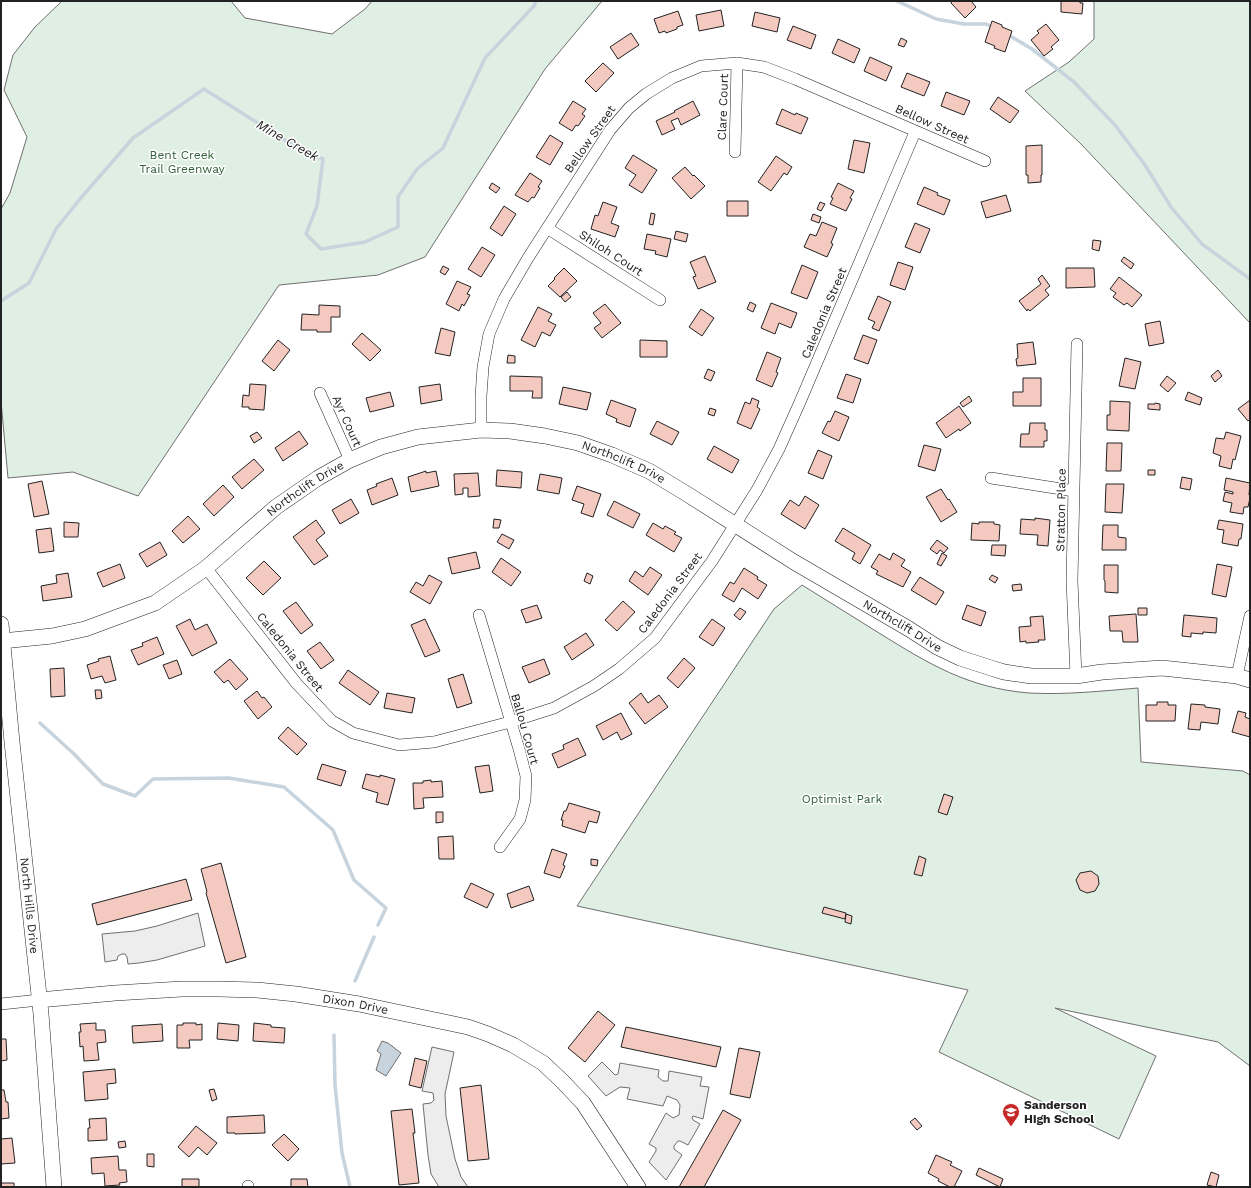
<svg xmlns="http://www.w3.org/2000/svg" width="1251" height="1188" viewBox="0 0 1251 1188" font-family="'Work Sans',sans-serif">
<style>
.green{fill:#e0efe3;stroke:#6f6f6f}
.parking{fill:#ededed;stroke:#6f6f6f}
.water{fill:#c7d3dd;stroke:#6f6f6f}
.lines{fill:none;stroke-linecap:round;stroke-linejoin:round}
.stream{stroke:#c7d3dd;stroke-width:3.5}
.building{fill:#f3c9c0;stroke:#222}
.street-casing{stroke:#222;stroke-width:12}
.secondary-casing{stroke:#222;stroke-width:16}
.street{stroke:#fff;stroke-width:11}
.secondary{stroke:#fff;stroke-width:15}
.labels{text-anchor:middle;stroke-width:3;stroke-linejoin:round;paint-order:stroke}
.street-label{font-size:12px;fill:#222;stroke:#fff}
.park-label{font-size:12px;fill:#2f5e38;stroke:#fff}
.poi-label{font-size:12px;font-weight:bold;fill:#222;stroke:#fff;text-anchor:start}
.water-label{font-size:13px;font-style:italic;fill:#222;stroke:#fff}
</style>
<rect width="100%" height="100%" fill="#fff"/>
<path class="green" d="M62 1H231L245 18 332 34 365 9 372 1H602L545 69 425 257 378 275 279 285 138 496 73 472 8 478 1 401V209L10 193 27 137 4 90 13 55 35 27Z
M1094 1H1250V323L1081 144 1025 91 1069 62 1094 39Z
M802 585C828 601 853 617 879 633 929 664 968 688 1029 693 1065 695 1102 691 1138 688L1141 762 1243 771 1250 775V1066L1218 1042 1055 1008 1156 1056 1119 1139 939 1052 968 990 577 906 774 609Z"/>
<path class="parking" d="M198 913 205 946 157 960 139 963 128 964 127 957 125 954H122L118 956 117 960 105 962 102 934 135 931 157 926Z
M432 1047 454 1052 445 1094 446 1116 455 1159 461 1177 468 1187H439L431 1174 428 1155 423 1104 431 1103 434 1100 433 1093 422 1091Z
M602 1062 615 1075 618 1074 620 1063 659 1070 658 1077 663 1081H668L669 1071 702 1077 700 1086 709 1087 703 1119 693 1116 692 1117 693 1120 700 1124 688 1145 680 1141H678L674 1146V1149L682 1155 666 1180 649 1162 656 1151V1148L649 1144 666 1113 673 1118 679 1115 680 1105 677 1100 667 1096 663 1106 627 1099 630 1088 620 1087 606 1096 588 1076Z"/>
<path class="water" d="M382 1041 388 1043 401 1053 386 1076 376 1070 381 1054 377 1051Z"/>
<g class="lines">
<path class="stream" d="M897 1 936 19 964 24H986L994 28
M1007 34 1032 49 1074 82 1115 125 1145 165 1171 207 1202 244 1250 279
M1 301 29 283 56 229 80 199 133 138 204 89 302 151 323 159 317 206 306 234 321 249 365 242 398 227V197L417 169 443 148 485 58 534 6 536 1
M40 723 73 753 103 784 135 796 153 779 229 778 284 787 333 830 354 880 386 908 378 925
M355 981 374 937
M334 1035 335 1085 342 1153 350 1187"/>
</g>
<path class="building" d="M952 1H971L976 7 965 18 951 3Z
M1060 1H1080V3H1083L1082 14 1061 12V1Z
M721 10 724 26 699 31 696 15Z
M678 11 683 25 677 27V29L666 33 665 31 659 33 654 19Z
M755 12 780 18 777 32 752 26Z
M992 21 1002 25V27L1012 31 1005 52 994 48 995 46 985 42Z
M1046 24 1059 40 1051 47 1053 49 1044 56 1031 40 1039 33 1037 31Z
M793 26 816 35 811 49 787 40Z
M631 33 639 45 618 59 610 47Z
M901 38 907 41 904 47 898 45Z
M838 39 860 49 854 63 832 53Z
M870 57 892 67 886 81 864 71Z
M603 63 614 73 596 92 585 81Z
M907 73 930 82 924 96 901 87Z
M946 92 970 101 964 115 941 106Z
M998 97 1019 111 1010 123 990 109Z
M573 101 586 109 582 114 585 116 578 126 576 125 572 131 559 123Z
M693 101 700 115 681 125 678 118 671 121 675 129 662 135 656 121 675 112 674 111Z
M782 109 795 115 796 113 808 118 801 134 776 124Z
M550 135 563 143 550 165 536 157Z
M854 140 870 143 864 173 848 169Z
M1042 145V175H1041V182L1028 183V175H1026V146Z
M633 155 657 170 642 193 629 185 636 175 625 168Z
M776 156 792 167 787 175 784 173 771 191 758 182Z
M685 167 693 176 694 175 705 186 691 199 672 178Z
M530 173 542 181 538 187 540 188 534 198 532 197 528 202 515 195Z
M492 183 500 188 496 193 489 188Z
M838 183 854 191 850 198 852 199 846 211 830 204 833 198 831 197Z
M924 187 938 193 937 195 950 200 944 215 917 204Z
M1006 195 1011 211 986 218 981 202Z
M727 201H748V216H727Z
M603 202 617 207 611 223 619 226 615 237 591 229 595 215 598 216Z
M820 202 825 204 821 211 817 209Z
M504 206 516 214 502 236 490 228Z
M651 213 655 214 653 225 649 224Z
M813 214 821 217 819 223 811 220Z
M822 222 837 228 831 243 833 244 827 257 804 247 810 234 816 236Z
M915 223 930 229 920 253 905 247Z
M676 231 688 234 686 242 674 239Z
M647 234 671 239 667 257 655 254 656 251 644 249Z
M1093 240 1101 241 1099 251 1092 249Z
M482 247 495 255 481 277 468 269Z
M705 256 716 282 698 289 693 277 696 276 690 262Z
M1124 257 1134 264 1131 269 1121 261Z
M898 262 913 267 905 290 890 285Z
M802 265 818 272 807 299 791 293Z
M443 266 449 269 445 275 440 272Z
M564 268 577 281 560 297 548 286 555 279 554 278Z
M1066 268H1094L1095 287 1066 288Z
M1042 275 1050 286 1045 290 1049 295 1030 311 1028 309 1027 311 1019 301 1041 284 1038 279Z
M1119 277 1142 295 1132 307 1127 303 1124 305 1113 297 1116 293 1110 289Z
M457 281 471 287 467 294 470 295 464 306 462 304 459 311 446 304Z
M567 292 571 297 565 302 561 297Z
M878 296 891 302 879 331 872 328 875 322 868 319Z
M750 302 756 305 753 312 747 309Z
M771 303 797 313 791 328 779 323 775 334 761 328Z
M605 304 621 323 602 338 594 328 601 323 593 313Z
M319 305 340 306V317H331V332H317V330H301L302 314 319 315Z
M538 307 552 314 548 321 556 325 550 336 542 332 535 347 521 340Z
M701 309 714 318 702 336 689 327Z
M1160 321 1164 343 1149 346 1145 324Z
M441 328 455 332 450 356 435 353Z
M362 333 381 350 370 361 352 344Z
M863 335 877 340 868 364 854 359Z
M278 340 290 350 274 371 262 361Z
M640 340 667 341V357H640Z
M1033 342 1036 364 1017 366 1016 359 1018 358 1017 344Z
M767 352 781 358 776 372 778 373 772 387 756 380Z
M508 355 515 356V363H507Z
M1125 358 1141 362 1135 389 1119 386Z
M708 369 715 372 711 381 704 378Z
M1218 370 1222 376 1215 382 1211 376Z
M846 374 861 379 853 403 837 398Z
M510 376 542 377V398H532L533 391H510Z
M1167 376 1176 383 1168 392 1160 385Z
M1023 378H1041V406H1013V392H1023Z
M250 384 266 385 264 410 249 409V407H242L243 395 249 396Z
M440 384 442 400 421 404 419 387Z
M563 387 591 393 587 410 559 404Z
M390 392 394 406 370 412 366 398Z
M1188 392 1202 398 1200 405 1185 400Z
M969 396 972 401 963 407 960 403Z
M752 398 759 401 757 407 760 409 751 429 737 423 745 402 750 404Z
M611 400 636 409 630 427 616 422 617 419 606 414Z
M1250 400V419L1248 421 1238 409Z
M1110 401 1130 402 1129 431 1107 430V415H1110Z
M1155 403 1160 404V410L1148 409V404H1155Z
M959 406 971 423 960 431 959 429 946 438 936 423Z
M710 408 716 410 714 416 708 414Z
M835 411 849 417 839 441 822 433 828 421 830 422Z
M657 421 679 432 672 445 650 434Z
M1030 423H1045V430H1047V441H1044V447H1020L1021 434H1029Z
M299 431 308 444 283 461 275 448Z
M257 432 262 438 254 443 250 436Z
M1226 432 1241 436 1235 460 1233 459 1231 469 1219 466 1221 456 1213 453 1216 438 1224 439Z
M1107 443H1122L1121 471H1106Z
M924 445 941 449 935 471 918 466Z
M714 446 739 460 732 473 707 459Z
M818 450 832 456 823 479 808 473Z
M254 459 264 470 242 489 232 477Z
M497 470 522 472 521 488 496 486Z
M1148 470H1155V475H1148Z
M426 471V473L436 471 439 486 411 492 408 477Z
M478 473 480 496 468 497V488H463V494L455 495 454 474Z
M540 474 562 478 559 494 537 490Z
M1182 477 1192 479 1190 490 1180 488Z
M392 478 398 495 372 505 367 490 377 486 376 484Z
M1226 478 1250 483 1249 495H1250V498L1248 507H1244L1243 514 1230 512 1232 503 1223 501 1225 492 1233 494V492L1224 490Z
M42 481 49 514 34 517 28 484Z
M1106 484H1124L1122 513 1105 512Z
M223 485 234 497 214 516 203 504Z
M577 486 601 494 593 517 581 513 584 504 572 500Z
M941 489 948 500 949 499 957 512 941 522 926 497Z
M805 496 819 505 805 529 781 514 790 500 799 506Z
M351 499 359 513 340 524 332 510Z
M614 501 640 514 633 528 607 515Z
M188 516 200 529 183 543 172 531Z
M1035 518 1050 520 1048 546 1037 545 1038 535 1020 534 1021 519 1035 520Z
M494 519 501 520 499 528H493Z
M316 520 325 533 316 540 328 556 314 565 293 537Z
M1219 520 1243 524 1241 539H1239L1238 546 1222 543 1224 530 1217 529Z
M64 522 79 523 78 537H64Z
M979 522H994V524L1000 525 999 541 971 540 972 523 979 524Z
M653 523 663 529 665 526 676 532 674 534 682 538 674 552 646 535Z
M1103 525H1118V537L1126 538V550H1102Z
M51 528 54 551 39 553 36 530Z
M843 528 871 545 860 564 852 559 855 553 835 541Z
M502 534 514 540 509 549 497 542Z
M937 540 948 548 944 553 940 550 937 554 930 549Z
M160 542 167 555 147 567 139 554Z
M992 545H1006L1005 556 991 555Z
M476 552 480 568 452 574 448 558Z
M893 553 905 560 901 566 911 572 903 587 876 574 878 571 871 567 879 554 890 560Z
M942 553 947 556 941 566 937 564Z
M501 558 521 572 511 586 492 572Z
M264 561 281 578 263 595 246 578Z
M120 564 125 578 103 587 97 573Z
M1217 564 1232 567 1226 597 1212 594Z
M1104 565H1118V593L1105 592V581L1104 580Z
M650 567 662 575 648 595 629 581 635 571 643 577Z
M744 568 758 577 757 579 767 585 758 599 742 588 734 602 722 595 730 582 734 584Z
M68 573 72 597 43 601 41 586 57 583 56 575Z
M587 573 593 576 590 584 584 581Z
M429 575 442 582 430 604 410 592 416 582 423 586Z
M992 575 998 578 995 583 989 579Z
M920 577 944 592 936 605 911 590Z
M1021 584 1022 590 1013 591 1012 585Z
M623 601 635 612 617 631 605 620Z
M296 602 313 625 301 634 283 611Z
M537 605 542 618 526 623 521 610Z
M967 605 986 612 981 626 962 619Z
M740 608 746 612 740 620 734 615Z
M1138 608H1147V615H1138Z
M1136 614 1138 642H1123L1122 631H1110L1109 616Z
M1184 615 1217 618 1216 633 1203 632V634L1191 633V637L1182 636Z
M1043 616 1045 640H1038L1039 642 1026 643V641L1020 642 1019 627 1031 626 1030 617Z
M190 619 195 630 207 624 217 643 192 656 176 626Z
M425 619 440 651 425 657 411 625Z
M712 619 725 628 713 646 699 637Z
M586 633 594 645 572 660 564 647Z
M157 637 164 654 138 665 131 650 143 646 142 643Z
M320 642 334 660 321 669 307 651Z
M110 656 116 680 105 683 102 676 91 679 87 665 99 661 98 659Z
M684 658 695 668 678 688 667 678Z
M230 659 248 679 236 690 228 680 224 683 214 672Z
M544 659 550 674 529 683 522 667Z
M177 660 182 674 169 679 163 665Z
M64 668 65 696 51 697 50 669Z
M348 670 379 692 370 705 339 683Z
M463 674 472 703 457 708 448 679Z
M95 690H101L102 698 96 699Z
M257 691 262 698 264 697 272 707 258 719 244 701Z
M387 693 415 698 412 713 384 708Z
M641 693 648 703 659 695 668 707 645 724 629 703Z
M1157 702H1168V705H1176L1175 721H1146V705H1157Z
M1191 704 1205 705V707L1220 709 1218 724 1201 722 1200 730 1188 729Z
M1238 711 1246 713 1245 717 1250 719V737L1232 732Z
M621 713 632 734 621 740 617 732 603 740 596 726Z
M288 727 307 744 297 755 278 738Z
M578 738 586 755 558 768 552 754 564 749 563 745Z
M322 764 346 771 341 786 317 779Z
M489 765 493 791 480 793 475 767Z
M366 774 380 777V775L395 779 388 805 376 802 378 793 362 788Z
M431 780V782L442 781 443 797 423 798 424 808 414 809 413 783H423V781Z
M944 794 953 797 947 815 938 812Z
M569 803 600 812 597 823 589 821 585 833 562 826 563 820H561L564 811H566Z
M436 812H443V822L436 823Z
M453 836 454 859H439L438 837Z
M552 849 567 854 563 865 565 866 560 878 544 873Z
M919 856 926 859 922 876 914 874Z
M591 859 598 860 597 866 591 865Z
M221 863 246 957 226 963 206 893 207 892 201 869Z
M1091 871 1098 876 1099 884 1095 891 1087 893 1080 890 1076 880 1080 873Z
M186 879 192 900 97 925 92 904Z
M471 883 494 894 487 908 464 897Z
M529 886 534 900 511 908 507 894Z
M824 907 846 913 845 919 822 913Z
M846 914 852 916 851 924 845 922Z
M598 1011 615 1025 585 1062 568 1048Z
M96 1023V1030H105L106 1042 97 1043 99 1060 84 1061 83 1046 80 1047 79 1032H81L80 1024Z
M183 1023H196V1025L202 1024V1040H189L190 1048H177V1025H183Z
M218 1023 239 1025 238 1041 217 1039Z
M254 1023 271 1025V1027L285 1028 284 1043 253 1041Z
M162 1024 163 1041 133 1043 132 1026Z
M626 1027 721 1047 716 1067 621 1047Z
M1 1039H6L7 1060 1 1061Z
M739 1048 760 1052 750 1098 730 1094Z
M415 1058 427 1061 421 1088 409 1085Z
M115 1069 116 1083 107 1084 108 1099 85 1101 83 1072Z
M481 1085 489 1159 468 1161 460 1088Z
M214 1089 217 1099 212 1101 209 1090Z
M1 1090H4L6 1102H8L9 1118 1 1119Z
M412 1109 415 1133H413L419 1183 399 1185 391 1111Z
M723 1110 741 1120 704 1187H679Z
M264 1115 265 1133 235 1134V1133H227V1117Z
M106 1118 107 1140 88 1141V1128H90L89 1119Z
M915 1118 922 1126 917 1130 910 1122Z
M196 1126 217 1143 207 1155 198 1147 189 1157 178 1147Z
M284 1134 299 1149 288 1161 272 1145Z
M12 1138 15 1163 1 1164V1139Z
M125 1141 126 1147 119 1148 118 1142Z
M147 1154H154V1167L147 1166Z
M936 1155 952 1162 950 1165 962 1171 954 1187H950L938 1181 939 1179 928 1173Z
M118 1156 119 1170H126L127 1182 119 1183 120 1185 105 1186 104 1173 92 1174 91 1158Z
M979 1168 1003 1179 1000 1187 976 1175Z
M1211 1172 1219 1175 1216 1187 1207 1185Z
M182 1179H199V1187H182Z
M291 1179H307L308 1187H291Z
M1 1183H14V1187H1Z"/>
<g class="lines">
<defs>
<path id="street" d="M735 152 737 63
M547 228 660 300
M320 393 350 460
M481 430V396L483 367 489 334 504 299 528 258 610 130 629 108 646 94 672 78 701 66 737 63 764 67 795 79 985 161
M991 478 1074 491
M206 568 297 684 332 721 353 733 399 745 434 742 510 722 554 708 594 686 619 669 655 638 712 561 757 490 779 449 800 402 915 132
M479 615 519 749 526 776 525 800 520 819 500 847
M1076 676 1072 581 1077 344
M1237 676 1250 616
M1 1004 39 1000
M248 1186V1187"/>
<g id="secondary">
<path id="s1" d="M1 624 12 742 41 1014 54 1187"/>
<path id="s2" d="M2 641 52 636 85 629 155 603 206 568 276 507 318 478 350 460 381 447 418 437 481 430 510 431 545 436 578 443 612 455 649 471 687 494 794 562 909 629 937 647 960 658 991 668 1004 672 1031 676H1076L1102 672 1162 668 1237 676 1250 680"/>
<path id="s3" d="M39 1000 115 993 182 989H219L257 990 296 994 359 1004 468 1027 488 1034 513 1045 543 1063 562 1081 583 1103 638 1187"/>
</g>
</defs>
<use href="#street" class="street-casing"/>
<use href="#secondary" class="secondary-casing"/>
<use href="#street" class="street"/>
<use href="#secondary" class="secondary"/>
</g>
<defs>
<symbol id="school-pin" viewBox="-11 -11 22 30"><path d="M0 17L-7.5 6A9.5 9.5 0 1 1 7.5 6Z" fill="#c62828" stroke="#fff"/><path d="M0-5L7-2L0 1L-7-2ZM-4 1L0 2.5L4 1V4Q0 6-4 4Z" fill="#fff"/></symbol>
</defs>
<g fill-rule="evenodd">
<use href="#school-pin" x="1001" y="1102" width="20" height="27"/>
</g>
<g class="labels">
<g class="street-label">
<text transform="translate(723 107) rotate(-88)" y="4">Clare Court</text>
<text transform="translate(932 124) rotate(24)" y="4">Bellow Street</text>
<text transform="translate(590 139) rotate(-55)" y="4">Bellow Street</text>
<text transform="translate(611 253) rotate(33)" y="4">Shiloh Court</text>
<text transform="translate(824 313) rotate(-67)" y="4">Caledonia Street</text>
<text transform="translate(347 421) rotate(66)" y="4">Ayr Court</text>
<text dy="4" stroke="none"><textPath href="#s2" startOffset="684">Northclift Drive</textPath></text>
<text dy="4" stroke="none"><textPath href="#s2" startOffset="348">Northclift Drive</textPath></text>
<text transform="translate(1061 510) rotate(-89)" y="4">Stratton Place</text>
<text transform="translate(670 593) rotate(-53)" y="4">Caledonia Street</text>
<text dy="4" stroke="none"><textPath href="#s2" startOffset="1008">Northclift Drive</textPath></text>
<text transform="translate(290 652) rotate(51)" y="4">Caledonia Street</text>
<text transform="translate(525 729) rotate(74)" y="4">Ballou Court</text>
<text dy="4" stroke="none"><textPath href="#s1" startOffset="283">North Hills Drive</textPath></text>
<text dy="4" stroke="none"><textPath href="#s3" startOffset="318">Dixon Drive</textPath></text>
</g>
<g class="park-label">
<text x="182" y="159">Bent Creek<tspan x="182" dy="14">Trail Greenway</tspan></text>
<text x="842" y="803">Optimist Park</text>
</g>
<g class="poi-label">
<text x="1024" y="1109">Sanderson<tspan x="1024" dy="14">High School</tspan></text>
</g>
<g class="water-label">
<text transform="translate(288 140) rotate(30)" y="5">Mine Creek</text>
</g>
</g>
<rect width="1251" height="1188" fill="none" stroke="#222222" stroke-width="4"/>
</svg>
